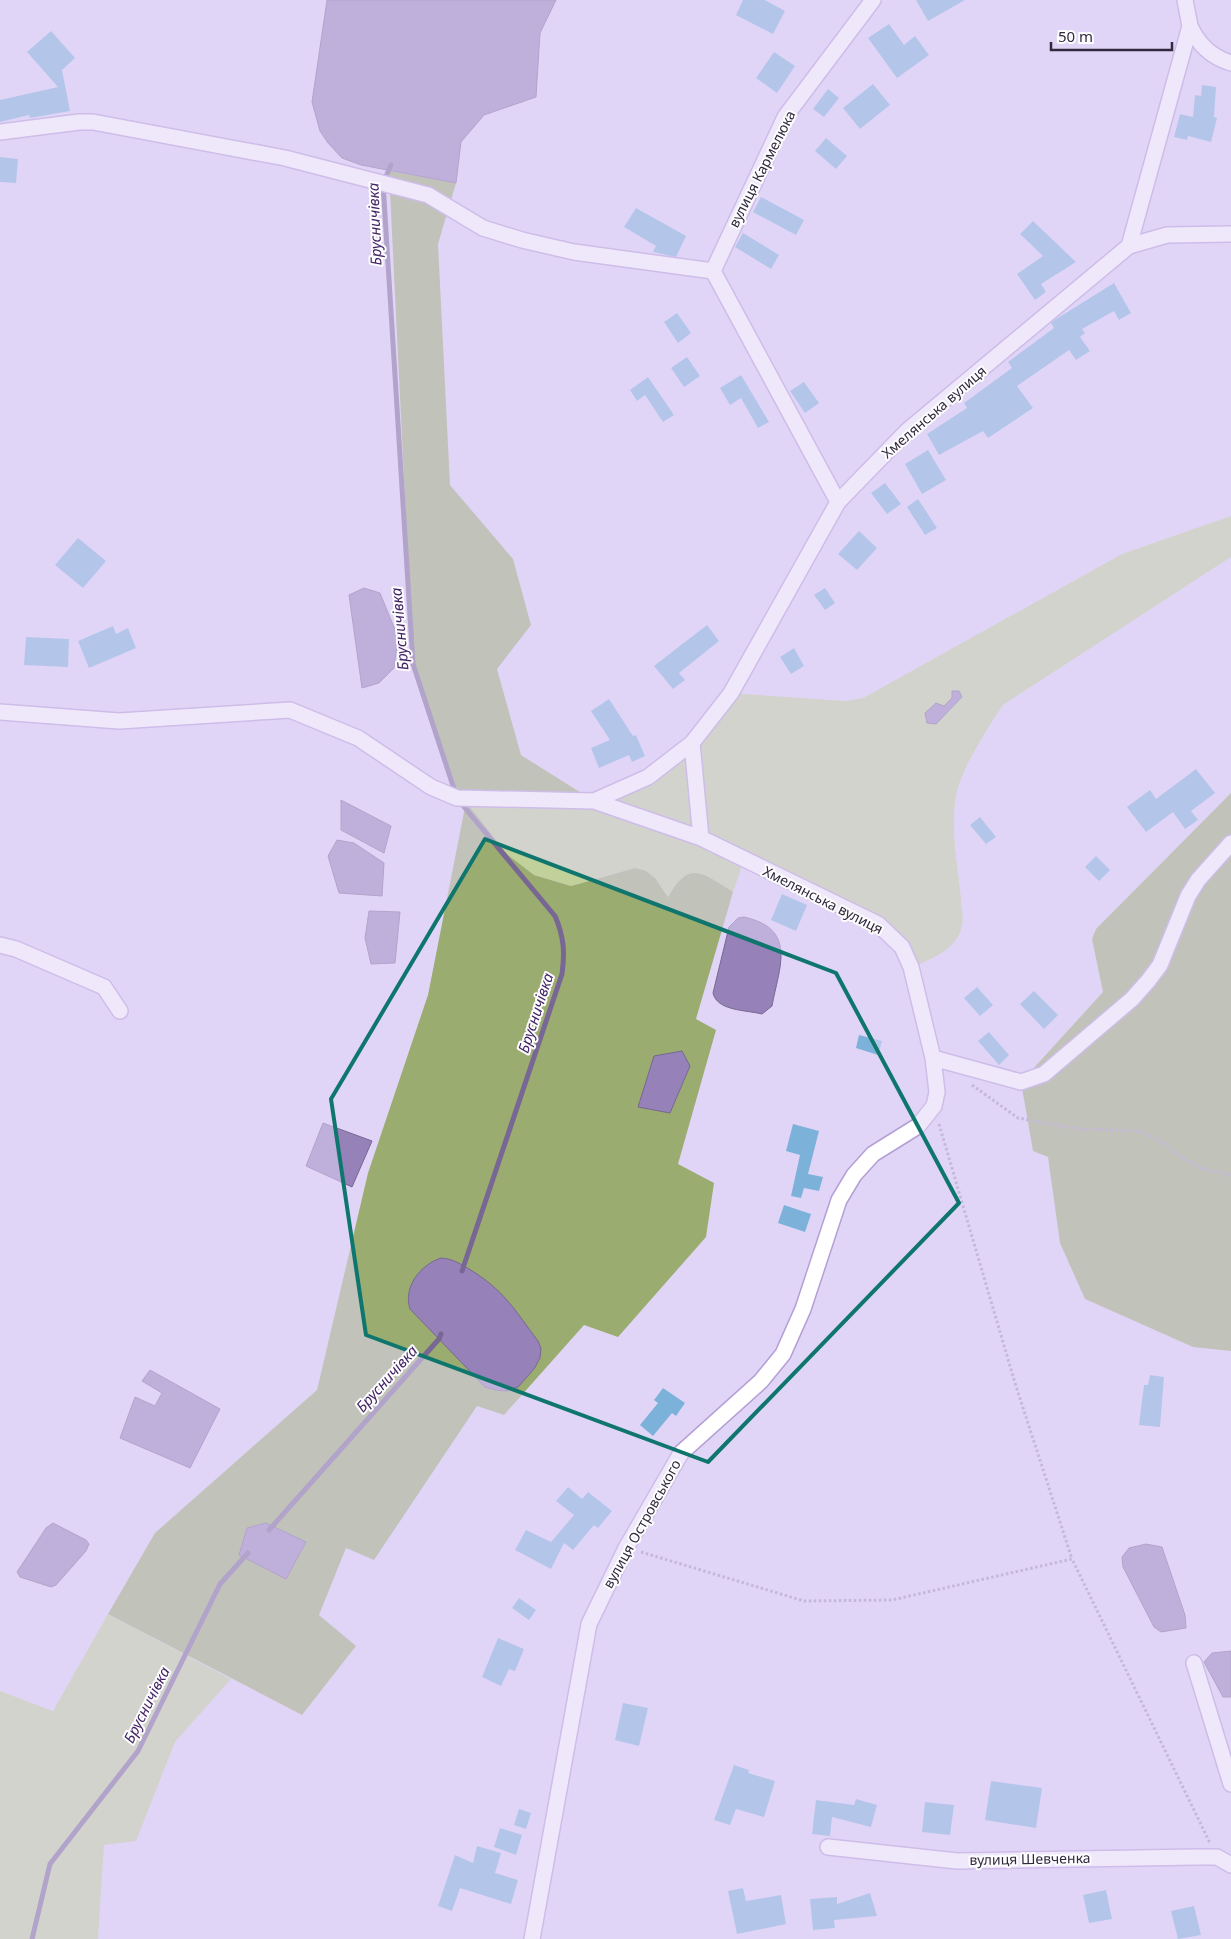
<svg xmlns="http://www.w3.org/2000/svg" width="1231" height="1939" viewBox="0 0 1231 1939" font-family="'Noto Sans',sans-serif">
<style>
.green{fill:#c0d199}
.forest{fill:#9aac70}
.water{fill:#9681b9;stroke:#786794}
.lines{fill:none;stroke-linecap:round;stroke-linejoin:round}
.stream{stroke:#786794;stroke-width:5}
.building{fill:#7cb2da}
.minor-casing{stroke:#b49fd6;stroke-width:18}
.path{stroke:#a196b3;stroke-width:3;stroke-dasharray:2.5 2.5;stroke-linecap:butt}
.minor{stroke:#fff;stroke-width:15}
.marked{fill:none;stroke:#0f766e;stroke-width:4;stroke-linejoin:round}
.labels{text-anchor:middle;stroke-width:4;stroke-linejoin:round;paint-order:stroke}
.street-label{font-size:14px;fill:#32293f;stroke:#fdfdfd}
.water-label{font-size:15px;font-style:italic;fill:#432467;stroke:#fdfdfd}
</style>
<rect width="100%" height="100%" fill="#e1d5f7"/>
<path class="green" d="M1231 516V557L1003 705C988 727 960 771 956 796 950 829 958 866 961 899 961 907 964 918 962 925 958 949 931 960 911 967L890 935 744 860 733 892C703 873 688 860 668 897L655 878 635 868 571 886 534 875 508 855 466 802 594 801 648 777 731 693 845 701 863 698 1122 554Z
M108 1614 231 1679 175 1742 136 1841 104 1845 98 1939H0V1691L53 1711Z"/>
<path class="forest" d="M389 171 456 183 438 244 450 485 513 559 531 625 497 669 521 755 594 801 457 798 413 664Z
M1231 793V1351L1193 1347 1085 1299 1060 1243 1048 1157 1033 1151 1021 1082 1103 992 1092 939 1096 929Z
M466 802 508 855 534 875 571 886 635 868 646 871 655 878 668 897C689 859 703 873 733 892L696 1019 716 1030 678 1164 714 1183 706 1237 618 1337 584 1325 504 1415 477 1406 374 1560 346 1548 319 1615 356 1646 302 1715 108 1614 155 1533 317 1390 368 1173 428 995Z"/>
<path class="water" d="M327 0H556L540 33 536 97 484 115 461 142 456 183 361 165 342 158 328 143 320 131 312 102Z
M364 588 380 593 398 637 394 668 379 683 362 688 349 595Z
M952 691H959L962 697 936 724 927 723 925 713 936 703 944 706 952 698Z
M341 800 391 826 384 853 341 830Z
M337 840 354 843 384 863 382 896 339 893 328 856Z
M369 911 400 912 395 963 371 964 365 938Z
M744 917C798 929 779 967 772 1006L762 1014C746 1010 717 1011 713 993L729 927 738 918Z
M682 1051 690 1066 670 1113 638 1107 654 1056Z
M323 1123 372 1141 352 1187 306 1166Z
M441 1258C453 1259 459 1263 469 1269 504 1290 514 1309 538 1341L541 1348 540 1358 534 1369 518 1387 507 1391 496 1390 485 1387 410 1309C403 1287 420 1265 441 1258Z
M150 1370 220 1409 190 1468 120 1438 135 1397 155 1406 162 1393 142 1381Z
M53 1523 86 1540 89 1544 86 1551 56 1585 51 1587 20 1577 17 1572 46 1528Z
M266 1523 306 1542 286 1579 239 1555 247 1528Z
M1146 1544 1162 1547 1185 1615 1186 1628 1161 1632 1154 1627 1123 1567 1122 1557 1129 1548Z
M1231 1651V1697H1223L1204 1662 1212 1653Z"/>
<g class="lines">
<path class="stream" d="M391 165 383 183 413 664 456 795
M460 802 555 916C564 937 565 952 562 974L462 1271
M269 1530 439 1339 441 1334
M32 1939 50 1864 138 1751 220 1584 248 1553"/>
</g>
<path class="building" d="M743 0H765L785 11 773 34 736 15Z
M916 0H965L928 21Z
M889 24 904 45 915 36 929 55 897 78 868 38Z
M51 31 75 58 62 70 70 111 30 118 29 115 0 122V100L58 87 27 52Z
M774 52 795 66 777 93 756 78Z
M873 84 890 105 860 129 843 108Z
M1202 85 1216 87 1214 117 1217 118 1211 142 1188 136 1187 140 1174 137 1180 114 1193 117 1195 95 1201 96Z
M828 89 839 98 824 117 813 109Z
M826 138 847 156 836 169 815 151Z
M0 157 18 159 16 183 0 182Z
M761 197 804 220 796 235 753 212Z
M636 208 686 236 676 257 653 252 656 246 624 227Z
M1033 221 1076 262 1041 284 1046 292 1035 300 1017 274 1043 256 1020 234Z
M743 233 779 255 771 269 735 247Z
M1114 283 1131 313 1119 320 1114 311 1082 329 1085 333 1080 337 1090 351 1076 360 1069 350 1017 386 1033 408 988 438 983 431 939 455 927 434 967 408 964 403 1012 368 1008 362 1054 328 1051 323 1053 321Z
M677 313 691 333 678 343 664 322Z
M687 357 700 376 684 387 671 368Z
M741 375 769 422 758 428 741 398 730 405 720 388Z
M648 377 674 415 663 422 645 395 637 401 630 390Z
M804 382 819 403 805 413 790 391Z
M928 450 946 480 922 494 905 464Z
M885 483 901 504 887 514 871 493Z
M918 499 937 528 925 535 907 507Z
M859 531 877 548 857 570 838 554Z
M78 538 106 561 83 588 55 565Z
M825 588 835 603 825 610 814 595Z
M707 625 719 641 679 673 685 680 673 689 654 666Z
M113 626 116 634 128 628 136 648 89 668 78 641Z
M26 637 69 639 68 667 24 665Z
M794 648 804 666 791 674 780 657Z
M609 699 633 736 636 735 645 756 632 762 629 755 599 768 591 748 610 740 591 711Z
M1196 769 1215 793 1191 811 1198 820 1185 829 1173 812 1146 832 1127 807 1150 790 1156 799Z
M980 817 996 837 986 844 970 825Z
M1096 856 1110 870 1099 881 1085 867Z
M782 894 807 905 796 931 771 920Z
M977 987 993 1005 980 1016 964 998Z
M1034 991 1058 1015 1044 1029 1020 1004Z
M989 1032 1009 1055 999 1065 978 1041Z
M859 1035 882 1041 878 1055 856 1048Z
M793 1124 819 1131 808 1174 823 1177 819 1191 804 1188 801 1198 791 1196 800 1155 786 1151Z
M784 1205 811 1214 805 1232 778 1223Z
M1150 1375 1164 1377 1160 1427 1139 1425 1144 1385H1148Z
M663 1388 685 1403 676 1416 672 1413 653 1436 640 1425 658 1403 654 1400Z
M568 1487 582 1499 588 1492 612 1511 598 1528 594 1525 573 1550 564 1543 551 1569 515 1550 526 1530 551 1542 574 1515 556 1501Z
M519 1598 536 1610 529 1620 512 1608Z
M498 1638 524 1649 515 1671 509 1669 501 1686 482 1677Z
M623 1703 648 1708 639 1746 615 1740Z
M734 1765 749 1770 748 1773 775 1781 764 1817 736 1809 730 1825 714 1820Z
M991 1781 1042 1788 1036 1828 985 1820Z
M856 1799 877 1805 871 1827 832 1817 830 1836 812 1834 816 1800 854 1805Z
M925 1802 954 1805 950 1835 922 1832Z
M519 1809 531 1813 526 1829 514 1825Z
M500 1828 522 1835 516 1855 494 1847Z
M477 1846 501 1853 495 1873 518 1880 511 1904 460 1888 452 1911 438 1906 455 1855 473 1863Z
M743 1888 746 1901 781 1895 786 1924 737 1934 728 1891Z
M1106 1890 1112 1919 1089 1923 1083 1895Z
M870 1893 877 1916 834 1920 835 1928 813 1930 810 1899 837 1897V1904Z
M1194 1906 1201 1935 1178 1939 1171 1911Z"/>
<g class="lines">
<defs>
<path id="minor" d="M1190 26C1198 44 1211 57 1231 63
M0 132 79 122H93L285 158 428 195 483 228 522 240 574 252 713 271 838 502
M1129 246 1190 26 1185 0
M713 271 785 117 873 0
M0 712 119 721 290 710 358 738 431 787 457 798 594 801 648 777 692 743
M701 838 692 743 731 693 838 502 907 431 1129 246 1167 235 1231 234
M0 945 16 949 104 987 120 1011
M933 1058 1021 1082 1044 1074 1132 999 1148 981 1160 965 1188 896 1198 880 1231 843
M1194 1663 1231 1784
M828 1847 957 1861 1197 1857H1217L1231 1865
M532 1939 589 1624 626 1548 681 1453 761 1381 783 1354 803 1309 839 1200 854 1175 873 1154 918 1126 934 1106 937 1092 933 1058 911 967 902 947 878 924 701 838 594 801"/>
</defs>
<use href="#minor" class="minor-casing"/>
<path class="path" d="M972 1085 1018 1118 1079 1129 1139 1131 1161 1141 1178 1155 1200 1168 1231 1175
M939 1124 1015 1383 1072 1559
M641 1552 804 1601 892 1600 1072 1559 1210 1843"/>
<use href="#minor" class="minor"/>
</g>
<path d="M0 0H1231V1939H0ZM485 839 836 973 959 1203 708 1462 366 1335 331 1099Z" fill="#e1d5f7" fill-opacity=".55" fill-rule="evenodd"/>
<path class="marked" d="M485 839 836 973 959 1203 708 1462 366 1335 331 1099Z"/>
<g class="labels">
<g class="street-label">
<text transform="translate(762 169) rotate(-63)" y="5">вулиця Кармелюка</text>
<text transform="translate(934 412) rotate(-41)" y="5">Хмелянська вулиця</text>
<text transform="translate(823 900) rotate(27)" y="5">Хмелянська вулиця</text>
<text transform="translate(642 1524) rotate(-61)" y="5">вулиця Островського</text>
<text transform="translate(1030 1859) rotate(-1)" y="5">вулиця Шевченка</text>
</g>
<g class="water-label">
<text transform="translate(375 224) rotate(-92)" y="5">Брусничівка</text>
<text transform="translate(400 629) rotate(-95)" y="5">Брусничівка</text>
<text transform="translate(536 1013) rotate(-72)" y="5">Брусничівка</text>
<text transform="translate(387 1379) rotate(-48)" y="5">Брусничівка</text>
<text transform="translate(147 1705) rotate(-63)" y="5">Брусничівка</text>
</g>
</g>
<path d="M1051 42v8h121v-8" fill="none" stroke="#32293f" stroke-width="2.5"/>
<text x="1058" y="42" font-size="15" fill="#32293f" stroke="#fdfdfd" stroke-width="4" paint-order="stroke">50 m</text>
</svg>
